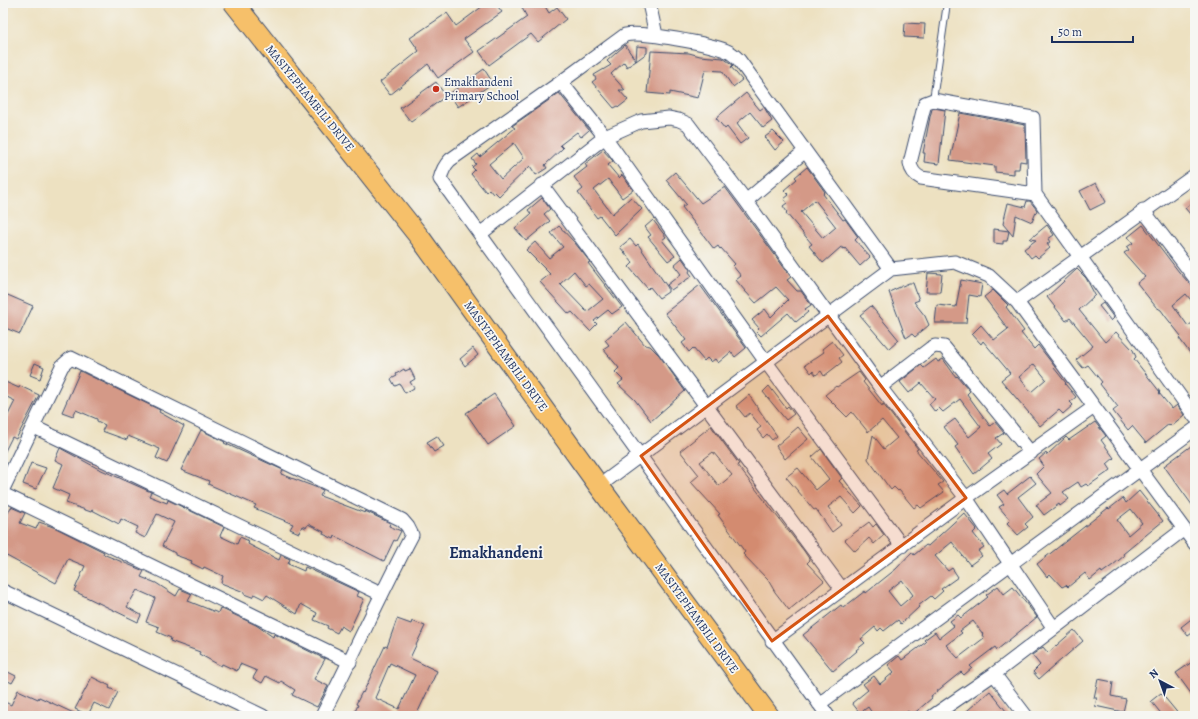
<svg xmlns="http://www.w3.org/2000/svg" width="1198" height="719" viewBox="0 0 1198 719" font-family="Alegreya,serif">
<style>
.building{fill:#d49987;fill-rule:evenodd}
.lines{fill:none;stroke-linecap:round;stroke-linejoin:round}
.lane-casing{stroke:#3a4a6d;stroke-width:8}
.street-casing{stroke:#3a4a6d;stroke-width:15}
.primary-casing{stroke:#3a4a6d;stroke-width:22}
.lane{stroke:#fff;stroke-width:6}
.street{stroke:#fff;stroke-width:13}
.primary{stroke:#f6c06b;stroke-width:20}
.marked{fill:#d45514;fill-opacity:0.2;stroke:#d45514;stroke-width:3;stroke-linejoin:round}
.poi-dot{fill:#c8321e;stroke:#f6f6f2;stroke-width:1.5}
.labels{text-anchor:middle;stroke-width:3.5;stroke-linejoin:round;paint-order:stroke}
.poi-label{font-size:12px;fill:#1b2f5e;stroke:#f6f6f2;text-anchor:start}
.street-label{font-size:12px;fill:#1b2f5e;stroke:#f6f6f2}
.district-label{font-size:16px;font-weight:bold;fill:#1b2f5e;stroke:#f6f6f2}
</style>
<rect width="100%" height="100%" fill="#f6f6f2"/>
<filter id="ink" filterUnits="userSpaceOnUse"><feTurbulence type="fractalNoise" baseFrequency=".025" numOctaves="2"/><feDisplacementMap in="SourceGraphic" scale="8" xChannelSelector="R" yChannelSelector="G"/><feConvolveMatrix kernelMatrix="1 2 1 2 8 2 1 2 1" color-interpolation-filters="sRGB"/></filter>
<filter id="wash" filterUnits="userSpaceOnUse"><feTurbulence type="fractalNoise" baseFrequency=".012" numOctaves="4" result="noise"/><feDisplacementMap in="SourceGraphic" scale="16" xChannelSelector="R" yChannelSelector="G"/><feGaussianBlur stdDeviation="0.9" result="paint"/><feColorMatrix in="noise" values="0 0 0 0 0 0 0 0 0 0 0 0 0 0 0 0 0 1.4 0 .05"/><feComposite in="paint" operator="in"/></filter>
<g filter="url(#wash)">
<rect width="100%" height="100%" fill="#ede1c1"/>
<g id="blocks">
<path class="building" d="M487 3H495L502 12 464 39 474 52 438 78 428 64 390 95 380 82 419 51 410 38 447 13 456 26Z
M530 3H543L549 13 557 7 566 19 538 42 531 34 489 65 479 51 527 17 522 8Z
M905 23 925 24 924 38 904 37Z
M625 45 636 61 627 67 624 62 611 74 625 90H619L628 100 619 107 618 106 614 108 592 82 596 79 594 75 611 65 607 61Z
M637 46 647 47V53L636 61Z
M651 51 689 53 700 56 723 58 733 65 731 67 742 80 733 87 722 71 705 70 698 98 670 92V95L647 93Z
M484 69 493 83 458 107 449 94Z
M436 82 446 96 411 122 400 108Z
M559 93 589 130 581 137 577 132 560 145 563 148 545 165 547 168 536 175 530 166 499 196 495 192 493 194 489 189 486 192 471 174 475 170 472 167 476 164 472 159 478 154 480 157 515 128 512 126ZM514 143 524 158 501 179 489 164Z
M746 93 760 110 764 107 772 121 763 128 750 112 737 123 748 138 740 144 727 127 725 129 716 118Z
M934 108 945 110 939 164 924 162 925 153H923L930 117 932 109Z
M960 113 1025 125 1026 162 1020 161 1019 169H1014V174L995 172V166L950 160Z
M773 131 784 142 775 150 765 137Z
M603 150 613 161 608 165 619 178 622 175 633 190 622 198 608 179 594 190 612 214 631 197 642 209 615 235 600 216 597 218 578 193 583 189 574 177 587 167 585 164Z
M807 167 825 192 823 194 843 220 845 219 858 237 855 240 870 257 860 266 845 248 844 249 841 247 823 263 809 246 812 244 786 213 787 212 783 206 787 203 784 199 789 195 784 190 797 179 795 177ZM815 200 836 227 823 238 801 212Z
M675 172 701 203 725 187 791 277 787 280 797 291H801L811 305 805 309 808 312 796 322 788 313 761 336 756 331 759 328 752 320 765 309 771 317 788 300 776 287 756 303 745 291 736 280 741 276 733 266 735 264 721 248 720 249 718 246 714 249 682 207 686 204 666 180Z
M1096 183 1106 202 1090 210 1080 191Z
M542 198 550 209 544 214 550 221 526 241 515 228 531 214 528 210Z
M1195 200V220L1185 208Z
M1027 201H1030L1037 210 1032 222 1016 215 1013 236 1003 224 1008 203 1025 207Z
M653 220 666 237 662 240 675 256 668 261 648 237 651 235 645 227Z
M1047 225 1054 235 1048 239 1050 242 1047 244 1050 248 1038 258 1035 255 1031 258 1024 249 1036 240 1030 239Z
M1143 225 1179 272 1189 283 1195 286V305L1186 294 1173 305 1188 326 1195 321V360L1179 338 1181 336 1166 317 1161 310 1156 307 1137 283 1145 277 1124 253 1129 250 1127 247 1133 243 1128 237Z
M559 226 575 243 590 262 588 263 622 307 612 314 608 310 594 321 597 324 590 331 572 312 569 314 540 282 550 274 526 250 535 242 549 258 563 247 551 233ZM574 271 586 286 589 284 603 299 588 311H586L560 284Z
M994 229 1009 231 1007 241H1003V244L994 243Z
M630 239 636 246 638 244 668 288V292L659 298 650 287 648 289 629 267 633 263 620 247Z
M682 258 690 270 689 272 692 276 671 290 667 285 681 274 674 265Z
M1077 269 1086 278 1095 295 1079 310 1105 342 1116 332 1133 350 1136 357 1134 359 1160 392 1159 393 1172 409 1177 405 1184 415 1171 426 1169 424 1146 443 1132 426 1128 430 1113 411 1118 407 1100 384 1102 382 1088 365 1083 368 1076 360 1093 346 1070 318 1066 321 1047 297Z
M928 273 942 274 940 292H926Z
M961 280 982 284 980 297 969 295 966 323H935L937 305 956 307Z
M909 283H913L919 300 914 302 925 316 929 325 915 337 912 334 906 338 889 292Z
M700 285 746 348 735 357 731 352 718 363 715 359 711 362 707 358 704 361 693 348 689 352 682 343 686 340 665 313Z
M993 290 1008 305 1006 307 1024 331 1021 333 1034 349 1038 345 1055 367 1054 368 1066 383 1065 384 1076 397 1070 402 1073 405 1063 414 1059 410 1040 426 1001 380 1010 373 983 341 981 344 972 334 981 325 994 340 1008 329 984 297ZM1034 364 1046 379 1031 392 1019 377Z
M3 293 33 306 20 334 3 327Z
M1103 303 1114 318 1111 321 1099 306Z
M871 306 899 340 889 349 860 315Z
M626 322 645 345 650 346 659 355 685 391 651 421 635 400 618 384 623 380 615 372 619 368 603 349 609 345 605 340Z
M832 341 843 355 839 358 842 362 824 376 821 371 816 375 813 371 811 373 805 365 824 352 822 349Z
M473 348 478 355 465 366 460 359Z
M936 359 938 362 943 359 956 377 957 376 970 391 967 394 990 426 995 422 1004 433 996 438 1001 444 988 454 992 459 974 474 955 447 958 445 944 427 955 419 969 437 981 427 960 399 943 412 939 408 935 412 929 404 935 399 921 383 909 393 900 382 921 365 924 368Z
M35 363 44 367 40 379 30 375Z
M404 369 405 371 410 369 415 379 410 382 414 388 405 393 400 384 395 386 391 379 397 376 396 374Z
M80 371 160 410 159 412 184 426 167 463 156 458 160 449 128 436 127 440 102 431 105 425 97 421V419L76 410 73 416 62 412Z
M859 372 865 380 863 382 882 406 883 404 918 449 916 450 943 482 938 485 944 492 921 508 918 505 914 508 899 490 898 491 894 487 891 490 868 459 873 435 884 449 897 438 882 420 868 432 852 412 847 417 825 395 836 386 837 387Z
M3 381 19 388 20 386 39 395 16 439 12 437 3 455V425L15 401 3 395Z
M769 386 786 408 788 406 794 414 786 420 763 392Z
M494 394 516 426 488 445 466 413Z
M749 395 777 436 772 440 767 434 763 438 757 430 761 427 750 413 745 417 736 406Z
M1095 422 1106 436 1101 440 1114 458 1107 464 1111 470 1088 486 1086 484 1081 487 1078 482 1063 492 1069 499 1060 506 1059 504 1044 515 1036 505 1052 493 1036 474 1044 466 1039 459 1046 453 1047 455 1066 437 1069 440Z
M711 426 739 464 737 465 804 551 810 560 807 563 824 581 789 610 775 592 768 580 743 554 745 552 718 515 720 514 691 482 699 475 680 451ZM713 452 732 475 719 486 700 462Z
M798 427 808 439 785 459 776 446Z
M201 430 225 442 224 443 283 470 281 474 323 490 320 496 365 513V511L390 523 389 526 401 531 396 541 394 540 384 561 335 536 334 539 323 534 324 532 308 524 306 528 302 526 299 533 290 529 293 524 254 508 256 505 208 484 209 481 181 470Z
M437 436 444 446 434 452 427 442Z
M1195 443V509L1164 466Z
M60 448 97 468 151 492 149 496 167 503 168 500 224 527 220 536 237 544 240 537 249 541 248 544 279 560 281 555 290 559 288 564 304 571 305 567 359 592 357 596 364 599 349 631 341 626 337 633 327 628 328 626 314 620 317 613 301 604 297 614 267 595 264 599 254 594 252 597 244 594V592L221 583 223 576 204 567 203 569 191 563 192 561 175 555V553L162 546 174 522 157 514 145 538 135 533 138 527 121 519 119 524 92 510 91 512 66 503 69 495 53 488 63 464 55 460Z
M821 449 842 478 839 481 862 506 855 513 841 497 828 507 841 525 832 532 816 509 814 510 786 477 798 468 816 490 829 479 812 457Z
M31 463 46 468 36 489 23 484Z
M1030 476 1036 483 1018 497 1033 517 1025 524 1028 527 1018 535 1007 523 1010 520 999 507 1004 504 997 495 1004 490 1007 494Z
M1139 491 1163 521 1123 554 1124 556 1113 565 1102 573 1101 571 1090 580 1085 573 1068 587 1066 585 1062 587 1050 574 1047 577 1037 564 1108 508 1109 509 1123 498 1126 503ZM1131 509 1142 523 1128 535 1117 520Z
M11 507 25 513 20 523 36 529 39 522 56 528 104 552 103 554 144 571 141 577 156 583 176 596 180 589 192 594 188 601 218 613 220 608 256 625 273 637 274 634 325 659 314 679 328 686 317 707 292 695 295 690 281 681 280 683 266 676 262 683 253 678 257 671 240 664 237 671 222 664 221 666 199 654 200 652 170 641 171 638 157 632 159 627 146 622 155 598 137 590 127 607 141 615 138 622 74 591 85 566 68 559 56 583 3 554V523Z
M964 513 977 529 973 533 984 547 978 551 982 556 970 565 952 542 935 556 948 571 952 568 958 577 941 589 943 591 934 599 931 596 918 606 919 607 901 624 898 620 884 631 881 628 878 631 875 627 861 639 865 643 856 650 857 651 833 671 803 635 841 605 843 608 865 591 866 593 896 569 912 552 914 555 926 545 928 546ZM902 580 913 595 900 606 888 591Z
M869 522 873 527 876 524 884 535 874 544 869 538 855 551 845 540Z
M998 586 1004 594 1013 587 1037 617 997 650 995 647 970 666 972 668 964 675 961 672 931 696 932 698 911 716 908 711 902 716H874L868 707 860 713 852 703 868 690 863 684 874 676 880 684 894 672 888 665 899 656 902 660 926 642 924 640 935 632 939 638 954 626 950 621 958 615 961 618 988 597 986 595ZM973 621 983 634 982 635 984 638 958 658 946 645 962 633 960 631Z
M1195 616V631L1188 636 1181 627Z
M397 619 411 624 412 621 425 626 410 658 437 671 416 716H353L358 705 356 704 362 692 363 693 385 646 387 647ZM390 663 415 675 399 709 375 698Z
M1074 630 1083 641 1039 679 1033 672 1040 665 1032 655 1043 647 1048 653Z
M1195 660V699L1176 673Z
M8 672 16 676 12 683 4 679Z
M92 677 110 686 109 688 118 692 109 710 94 703 88 715 75 709Z
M1098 679 1113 682 1111 696 1126 699 1123 712 1095 706 1097 698H1094Z
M18 690 38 699 39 697 80 716H3V701L11 705Z
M990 691 1010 716H961Z
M1161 693 1180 716H1163L1151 701Z"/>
</g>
</g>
<g filter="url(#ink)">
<use href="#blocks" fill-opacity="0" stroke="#3a4a6d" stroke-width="1"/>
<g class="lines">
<defs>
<path id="lane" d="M933 100 947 3"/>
<path id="street" d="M649 3 656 35
M561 82 605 137 766 362 902 546
M542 185 842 589
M1035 194 921 178C915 175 911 170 910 163L925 103 933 100 1033 118 1035 194 1195 417
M746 201 805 151
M1143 210 1195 278
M480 234 605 137 641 121 669 118 679 120 688 124 746 201 880 387 966 498 1053 627
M1017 302 1195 175
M880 387 931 348 935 346 944 347 1031 453
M34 427 381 594
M599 486 891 269 955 262 989 276 1017 302 1195 544
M3 489 62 366 71 358 402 520 408 527 412 535C380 595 353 656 322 716
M3 494 350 662
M3 591 263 716
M772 641 966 498 1094 407
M994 674 1026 716
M819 704 1195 429
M828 716 440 179C442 171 444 166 450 160L561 82 625 35C641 31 711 44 727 51 732 53 735 56 739 60L891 269
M933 716 994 674 1184 529"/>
<path id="primary" d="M234 3 421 239 599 486 769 716"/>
</defs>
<use href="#lane" class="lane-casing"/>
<use href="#street" class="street-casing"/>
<use href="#primary" class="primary-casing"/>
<use href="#lane" class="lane"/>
<use href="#street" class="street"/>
<use href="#primary" class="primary"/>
</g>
</g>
<path class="marked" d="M828 316 966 498 772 641 641 456Z"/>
<circle class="poi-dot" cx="436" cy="89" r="4"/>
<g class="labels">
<g class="poi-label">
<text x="444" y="86">Emakhandeni<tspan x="444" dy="14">Primary School</tspan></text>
</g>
<g class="street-label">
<text transform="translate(310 98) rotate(51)" y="4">MASIYEPHAMBILI DRIVE</text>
<text transform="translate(506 356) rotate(54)" y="4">MASIYEPHAMBILI DRIVE</text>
<text transform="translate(697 618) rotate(54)" y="4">MASIYEPHAMBILI DRIVE</text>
</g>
<g class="district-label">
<text x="496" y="558">Emakhandeni</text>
</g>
</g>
<rect width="1198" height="719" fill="none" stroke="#f6f6f2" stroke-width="16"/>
<g transform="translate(1160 681) rotate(319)" stroke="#f6f6f2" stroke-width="3" paint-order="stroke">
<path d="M0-3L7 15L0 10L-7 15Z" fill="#1b2f5e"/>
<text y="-6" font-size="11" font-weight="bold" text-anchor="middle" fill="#1b2f5e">N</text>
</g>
<path d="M1052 36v6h81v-6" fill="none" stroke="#1b2f5e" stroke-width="2"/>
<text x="1058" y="36" font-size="12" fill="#1b2f5e" stroke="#f6f6f2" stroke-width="3" paint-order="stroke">50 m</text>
</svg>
